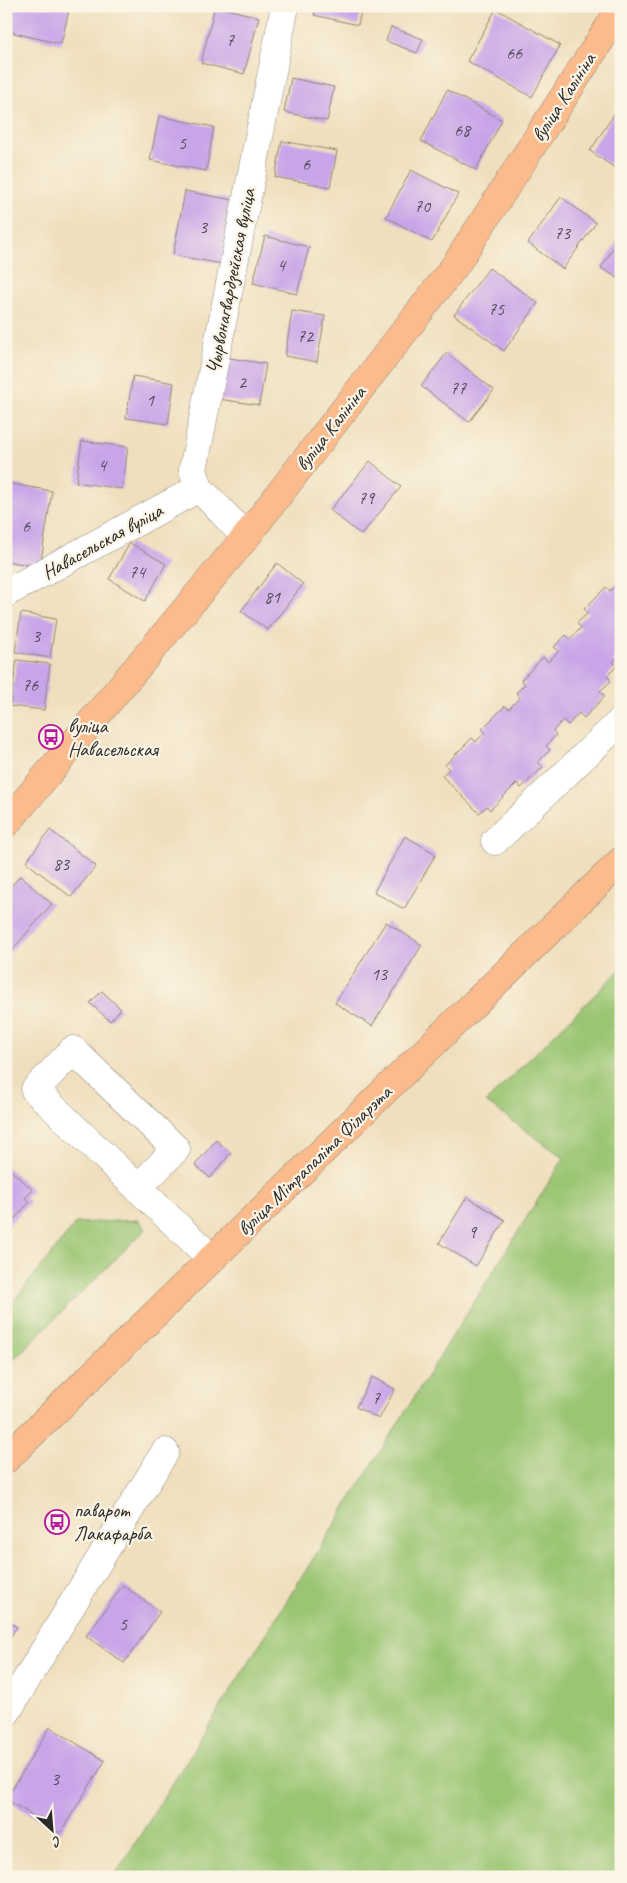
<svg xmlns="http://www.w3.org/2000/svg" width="627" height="1883" viewBox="0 0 627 1883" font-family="Caveat,sans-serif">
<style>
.green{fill:#9ac572;stroke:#62784e}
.building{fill:#c8a4e8}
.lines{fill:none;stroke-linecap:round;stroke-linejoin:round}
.minor-casing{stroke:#8d8574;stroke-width:29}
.major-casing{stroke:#8d8574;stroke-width:29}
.minor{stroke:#fff;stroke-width:28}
.major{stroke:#fbbb8d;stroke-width:28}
.labels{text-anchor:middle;stroke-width:4.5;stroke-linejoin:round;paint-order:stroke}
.number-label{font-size:18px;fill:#52495a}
.street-label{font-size:20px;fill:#2b2b2b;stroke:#fcf5e5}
.poi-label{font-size:20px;fill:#2b2b2b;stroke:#fcf5e5;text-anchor:start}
</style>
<rect width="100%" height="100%" fill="#fcf5e5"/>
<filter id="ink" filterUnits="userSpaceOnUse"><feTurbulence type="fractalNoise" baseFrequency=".02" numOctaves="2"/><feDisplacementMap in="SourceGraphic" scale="10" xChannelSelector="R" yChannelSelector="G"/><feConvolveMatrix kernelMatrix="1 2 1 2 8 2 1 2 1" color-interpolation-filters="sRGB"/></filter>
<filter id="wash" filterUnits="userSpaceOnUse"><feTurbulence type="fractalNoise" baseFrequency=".0096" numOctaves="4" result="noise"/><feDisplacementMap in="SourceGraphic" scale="20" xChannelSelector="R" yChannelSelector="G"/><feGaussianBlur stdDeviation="1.12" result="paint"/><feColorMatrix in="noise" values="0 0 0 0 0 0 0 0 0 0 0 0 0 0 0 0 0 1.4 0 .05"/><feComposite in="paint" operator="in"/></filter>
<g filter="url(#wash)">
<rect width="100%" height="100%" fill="#efdfbd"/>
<path class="green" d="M621 969V1877H114L564 1158 486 1102Z
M138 1220 146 1229 6 1367V1311L76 1223Z"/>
<g id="blocks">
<path class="building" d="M6 6H70L61 44 6 31Z
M215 6 259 17 244 74 201 63Z
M316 6H362L358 25 314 15Z
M496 9 560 45 532 97 467 61Z
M391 27 423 39 417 53 386 41Z
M291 78 334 87 327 121 284 112Z
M447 90 502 120 476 170 421 141Z
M615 113 621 117V172L590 151Z
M159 116 214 127 206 171 150 160Z
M282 141 337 151 330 187 275 177Z
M411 170 458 194 432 242 386 217Z
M185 191 233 200 222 264 173 255Z
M561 197 596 223 563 269 528 243Z
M621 235V280L601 268Z
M265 236 309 247 297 294 253 283Z
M489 268 538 303 504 351 454 315Z
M292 311 325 316 317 362 285 356Z
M447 353 494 390 469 422 421 386Z
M224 357 266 364 259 405 218 399Z
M133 376 174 383 168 424 126 418Z
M82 441 128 447 122 489 76 482Z
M370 461 401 487 361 535 330 510Z
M6 483 52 491 40 567 6 561Z
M130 543 166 564 145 601 109 579Z
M277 563 303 584 268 630 241 611Z
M621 572V654L613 662 617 666 607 676 611 681 600 691 605 696 584 718 579 713 568 725 563 720 553 731 556 735 546 746 550 750 538 762 543 767 521 788 517 783 490 810 487 806 479 813 442 776 449 769 445 765 472 738 476 742 485 732 482 729 505 706 509 709 520 697 516 693 525 684 521 680 543 657 548 662 559 651 554 647 566 635 570 639 581 628 577 623 588 613 584 609 606 587 610 591 619 581 616 577Z
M21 613 56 619 50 658 15 652Z
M17 660 50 664 44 710 10 706Z
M50 830 96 866 71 897 26 862Z
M405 836 436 854 404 909 374 892Z
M20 876 52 904 6 957V892Z
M386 922 422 945 372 1026 335 1003Z
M102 991 121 1009 110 1021 90 1003Z
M216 1140 231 1153 210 1178 195 1165Z
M6 1166 33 1190 25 1198 30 1202 6 1228Z
M467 1197 505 1220 476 1266 439 1243Z
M372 1377 395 1389 379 1419 356 1407Z
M123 1585 160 1612 124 1663 86 1636Z
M6 1620 17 1627 6 1643Z
M50 1727 105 1761 60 1833 6 1799Z"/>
</g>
</g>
<g filter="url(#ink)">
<use href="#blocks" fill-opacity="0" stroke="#8d8574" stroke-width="1"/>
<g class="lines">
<defs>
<path id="minor" d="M246 537 199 488 193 470 285 6
M6 593 199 488
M495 841 621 721
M138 1188 176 1149 73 1050 35 1090 212 1259
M6 1713 165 1452"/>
<path id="major" d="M6 824 246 537 454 267 621 8
M6 1459 621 861"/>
</defs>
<use href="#minor" class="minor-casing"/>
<use href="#major" class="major-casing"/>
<use href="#minor" class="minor"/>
<use href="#major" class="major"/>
</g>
</g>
<defs>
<symbol id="bus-ring" viewBox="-11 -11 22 22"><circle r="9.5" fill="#fcf5e5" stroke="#b5179e" stroke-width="1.5"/><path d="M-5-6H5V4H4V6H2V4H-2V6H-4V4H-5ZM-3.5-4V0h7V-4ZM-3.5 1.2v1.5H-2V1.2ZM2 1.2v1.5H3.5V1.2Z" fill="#b5179e"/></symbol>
</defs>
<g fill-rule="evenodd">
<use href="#bus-ring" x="37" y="723" width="28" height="28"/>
<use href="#bus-ring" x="43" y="1508" width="28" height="28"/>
</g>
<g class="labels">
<g class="number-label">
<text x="230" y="46">7</text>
<text x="514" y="59">66</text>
<text x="462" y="136">68</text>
<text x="182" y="149">5</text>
<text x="306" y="170">6</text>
<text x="422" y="212">70</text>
<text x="203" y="233">3</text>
<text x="562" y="239">73</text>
<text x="281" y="271">4</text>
<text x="496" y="315">75</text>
<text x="305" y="342">72</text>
<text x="242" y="388">2</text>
<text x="458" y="394">77</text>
<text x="150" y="406">1</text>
<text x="102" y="471">4</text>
<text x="366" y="504">79</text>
<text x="26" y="532">6</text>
<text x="137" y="578">74</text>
<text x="272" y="603">81</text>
<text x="36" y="642">3</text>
<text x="30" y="691">76</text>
<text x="61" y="870">83</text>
<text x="379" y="980">13</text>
<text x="472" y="1238">9</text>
<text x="376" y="1404">7</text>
<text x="123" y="1630">5</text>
<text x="55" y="1785">3</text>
</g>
<g class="street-label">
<text transform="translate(563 97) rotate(-57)" y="7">вуліца Калініна</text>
<text transform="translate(230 281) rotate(-79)" y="7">Чырвонагвардзейская вуліца</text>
<text transform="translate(330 428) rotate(-52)" y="7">вуліца Калініна</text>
<text transform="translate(102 541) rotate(-29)" y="7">Навасельская вуліца</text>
<text transform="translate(314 1160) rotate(-44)" y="7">вуліца Мітрапаліта Філарэта</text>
</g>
<g class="poi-label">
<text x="68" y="733">вуліца<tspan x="68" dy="23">Навасельская</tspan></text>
<text x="74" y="1517">паварот<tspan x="74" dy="23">Лакафарба</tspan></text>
</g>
</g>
<rect width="627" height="1883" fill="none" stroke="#fcf5e5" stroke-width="25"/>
<g transform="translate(52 1830) rotate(154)" stroke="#fcf5e5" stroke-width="4" paint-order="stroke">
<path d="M0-4L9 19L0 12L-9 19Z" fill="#2b2b2b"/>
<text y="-8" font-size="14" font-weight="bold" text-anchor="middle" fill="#2b2b2b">С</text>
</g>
</svg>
